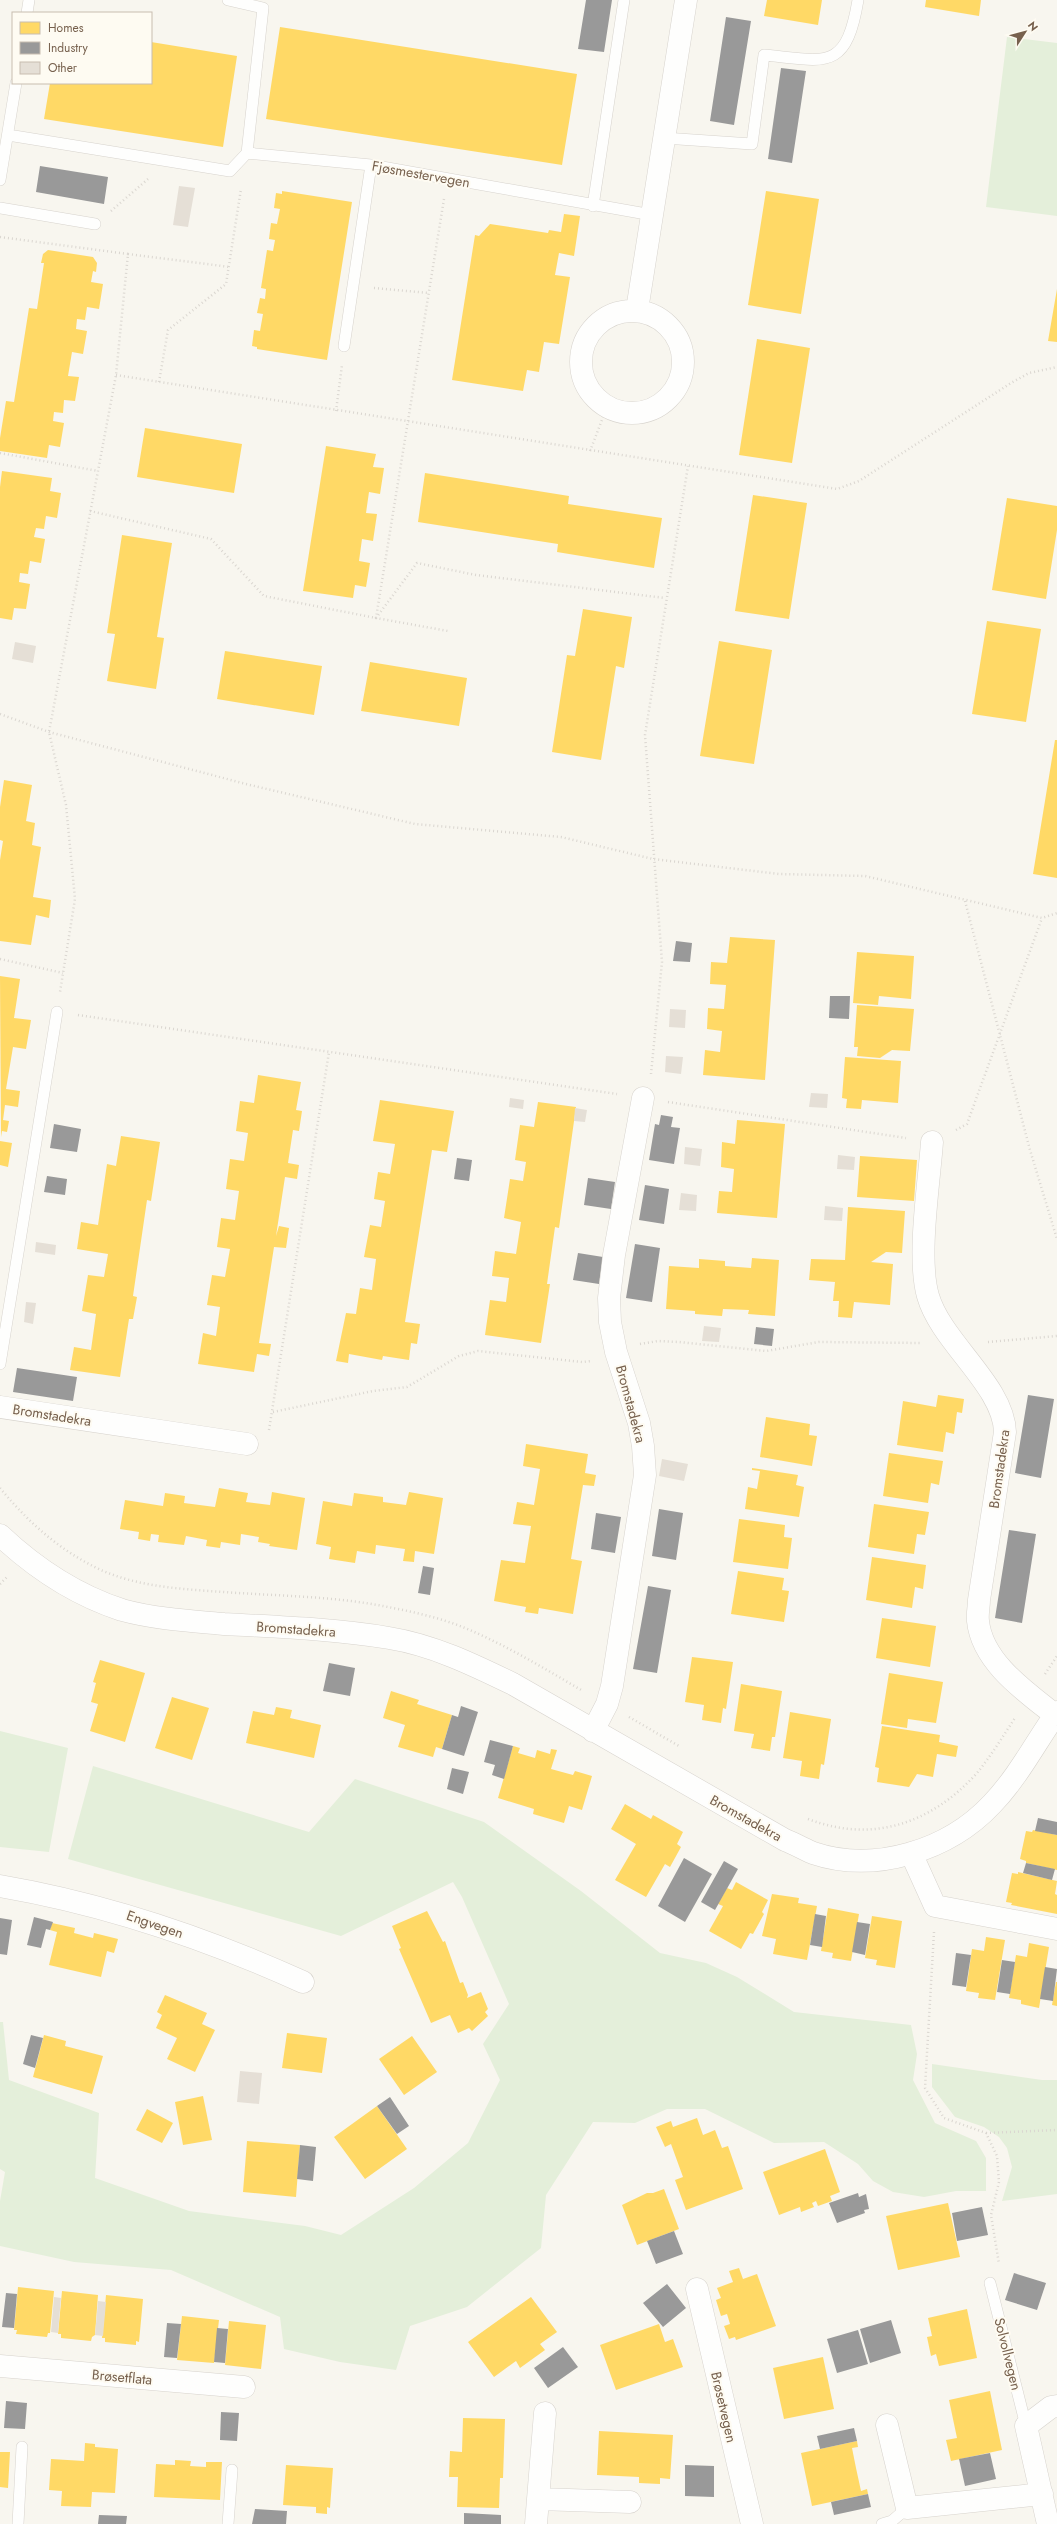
<svg xmlns="http://www.w3.org/2000/svg" width="1057" height="2524" viewBox="0 0 1057 2524" font-family="Jost,sans-serif">
<style>
.green{fill:#e4efda}
.homes{fill:#ffd966}
.industry{fill:#999}
.building{fill:#e5dfd6}
.lines{fill:none;stroke-linecap:round;stroke-linejoin:round}
.lane-casing{stroke:#d7d3cd;stroke-width:12}
.street-casing{stroke:#d7d3cd;stroke-width:23}
.path{stroke:#dad6d0;stroke-width:2.5;stroke-dasharray:1 3;stroke-linecap:butt}
.lane{stroke:#fefefd;stroke-width:11}
.street{stroke:#fefefd;stroke-width:22}
.labels{text-anchor:middle;stroke-width:4;stroke-linejoin:round;paint-order:stroke}
.street-label{font-size:14px;fill:#77614e;stroke:#fefbf2}
</style>
<rect width="100%" height="100%" fill="#f8f6ef"/>
<path class="green" d="M1007 37 1057 43V216L986 207Z
M0 1731 68 1748 49 1852 0 1847Z
M93 1766 309 1832 355 1779 484 1822 581 1891 660 1953 706 1963 737 1977 794 2012 911 2025 917 2054 913 2080 935 2123 976 2141 986 2158V2191H956L924 2197 893 2192 873 2181 858 2164 824 2142 774 2143 705 2109H667L635 2123 593 2122 546 2195 541 2248 467 2307 410 2326 396 2370 340 2362 284 2349 280 2317 171 2270 74 2262 0 2246V2201L5 2172 0 2169V2022H3L9 2080 99 2113 95 2178 189 2211 305 2226 341 2235 414 2188 468 2143 500 2080 483 2044 509 2004 462 1897 453 1882 341 1936 68 1859Z
M932 2064 1042 2080H1057V2194L1002 2201 1012 2167 1007 2148 999 2137 984 2127 955 2117 932 2087Z"/>
<path class="homes" d="M767 0H822L818 25 764 16Z
M926 0H981L979 16 925 7Z
M280 27 577 74 562 165 266 119Z
M151 42 237 56 223 147 44 119 50 83H151Z
M282 191 352 202 327 360 257 349V347L252 346 254 330 260 331 263 314 257 313 260 298 265 299 266 289 261 288 267 250 273 251 275 240 269 239 271 223 277 224 280 209 274 208 276 193 282 194Z
M766 191 819 199 801 314 748 305Z
M564 214 580 216 574 256 559 253 555 275 570 277 559 344 544 342 539 372 527 370 523 391 452 380 475 235 479 236 490 224 548 233 549 230 561 232Z
M48 250 93 257 97 263 96 272 93 271 91 282 103 284 99 309 87 307 85 320 77 319 76 329 87 331 83 354 72 352 68 376 79 377 75 401 64 400 63 413 54 412 53 421 64 423 60 447 49 445 47 458 0 451V438L6 401 14 402 29 308 37 309 44 263H41L43 254Z
M1057 289V342L1048 341Z
M757 339 810 348 792 463 739 455Z
M145 428 242 444 234 493 137 477Z
M326 446 376 454 373 467 384 468 380 494 369 492 366 513 377 514 373 541 362 539 359 561 370 563 366 587 355 585 353 598 303 591Z
M2 471 52 478 50 491 61 493 57 518 46 516 44 529 36 528 34 537 45 539 41 563 30 561 28 574 20 573 19 582 30 584 26 609 14 608 12 620 0 618V487Z
M425 473 569 496 568 504 662 518 654 568 557 552 558 544 418 522Z
M753 495 807 503 789 619 735 611Z
M1007 498 1057 506V530L1046 599 992 590Z
M122 535 172 543 157 637 164 638 156 689 107 681 115 634 107 633Z
M583 609 632 617 624 668 616 666 601 760 552 752 567 655 575 656Z
M987 621 1041 629 1026 722 972 714Z
M719 641 772 650 754 764 700 756Z
M225 651 322 666 314 715 217 699Z
M370 662 467 678 459 726 361 711Z
M1055 740H1057V878L1033 874Z
M4 780 32 785 26 821 35 823 32 845 41 847 33 897 51 900 49 918 36 915 31 945 0 941V860L3 841 0 840V807Z
M730 937 775 940 765 1080 703 1075 705 1050 720 1052 722 1031 707 1029 708 1008 724 1009 726 985 710 984 711 962 727 963Z
M857 952 914 956 911 999 879 996 878 1005 853 1003Z
M0 976 20 979 14 1018 31 1020 26 1049 13 1047 6 1089 20 1091 18 1107 5 1105 3 1120 9 1121 7 1132 2 1131 1 1137Z
M857 1005 914 1009 910 1051 892 1050 880 1058 857 1056 858 1047H854Z
M845 1057 901 1061 898 1103 862 1100 861 1109 846 1108 847 1099 842 1098Z
M258 1075 301 1082 296 1110 302 1111 299 1131 293 1130 288 1163 299 1165 297 1179 285 1177 276 1236 279 1226 289 1228 286 1248 274 1247 259 1343 271 1344 269 1356 257 1354 254 1372 198 1364 203 1333 216 1336 220 1307 207 1305 212 1275 225 1277 230 1249 217 1247 221 1218 235 1220 239 1191 226 1189 230 1159 244 1161 248 1133 236 1131 240 1101 254 1103Z
M380 1100 454 1111 447 1152 432 1150 405 1322 420 1324 417 1344 411 1343 409 1360 383 1356 382 1360 349 1354 348 1363 336 1361 346 1313 356 1314 360 1288 372 1290 376 1259 364 1257 370 1225 381 1227 385 1201 374 1199 378 1172 390 1174 395 1144 373 1141Z
M538 1102 576 1107 559 1228 555 1227 547 1284H550L541 1343 485 1335 490 1300 506 1302 509 1278 492 1276 495 1251 516 1254 521 1222 504 1218 510 1179 523 1181 526 1162 515 1160 520 1125 534 1127Z
M737 1120 785 1124 777 1218 717 1213 719 1191 732 1192 734 1169 721 1167 722 1142 735 1144Z
M121 1136 160 1142 151 1201 147 1200 133 1296 137 1297 133 1319H129L120 1377 70 1370 74 1347 91 1350 96 1314 82 1311 88 1275 104 1277 108 1254 77 1249 81 1222 98 1225 107 1164 116 1166Z
M0 1141 12 1143 8 1167 0 1165Z
M860 1156 917 1160 914 1201 857 1197Z
M848 1207 905 1211 902 1253 886 1252 871 1262 893 1264 890 1305 854 1302 852 1318 838 1317 839 1301H833L835 1282 809 1280 811 1259 845 1260Z
M752 1258 779 1260 775 1316 748 1314 749 1310 723 1309 722 1316 695 1314V1311L666 1309 669 1266 699 1268V1259L725 1261V1266L751 1268Z
M938 1395 964 1399 962 1413 957 1412 954 1434 946 1432 943 1452 897 1445 903 1401 936 1407Z
M766 1417 810 1424 809 1435 817 1436 812 1466 760 1457Z
M526 1444 588 1454 585 1473 596 1475 594 1486 583 1485 571 1559 582 1561 580 1572H577H580L573 1614 539 1608 538 1614 525 1612 526 1607 494 1601 501 1560 525 1563 531 1526 513 1524 517 1502 534 1505 540 1469 523 1466Z
M889 1453 943 1461 939 1485 931 1483 928 1503 883 1496Z
M752 1468 798 1475 796 1485 804 1487 799 1517 745 1509 748 1487 757 1489 760 1471 752 1470Z
M219 1488 248 1493 246 1502 270 1505 272 1492 305 1498 297 1550 269 1546 270 1544 258 1542 259 1537 241 1534 240 1545 221 1542 220 1548 206 1546 207 1540 186 1536 184 1545 158 1542 159 1535 151 1534 150 1541 138 1539 139 1532 120 1529 125 1500 163 1506 165 1493 185 1496 184 1503 215 1507Z
M409 1492 443 1498 434 1554 415 1551 414 1562 403 1561 405 1549 376 1545 375 1554 357 1551 355 1563 329 1559 331 1547 316 1544 323 1501 352 1506 354 1493 383 1497V1502L406 1505Z
M874 1504 929 1512 925 1535 917 1534 914 1554 868 1547Z
M739 1519 785 1525 784 1537 792 1538 788 1569 733 1562Z
M872 1557 926 1565 923 1589 915 1587 912 1608 866 1600Z
M738 1571 784 1578 782 1590 789 1591 784 1622 731 1614Z
M882 1618 936 1626 930 1667 876 1658Z
M692 1657 733 1662 726 1709 723 1708 721 1723 702 1720 704 1705 685 1702Z
M100 1660 145 1673 125 1742 90 1731 98 1704 91 1702 96 1683 93 1682Z
M889 1673 943 1682 936 1723 908 1719 907 1728 881 1724Z
M741 1684 782 1691 775 1737H772L770 1751 751 1748 754 1734 734 1731Z
M391 1691 419 1700 417 1704 452 1715 442 1749 436 1747 433 1757 398 1747 405 1725 383 1718Z
M172 1697 209 1708 192 1760 155 1748Z
M276 1707 292 1710 290 1718 321 1725 314 1758 246 1743 253 1711 274 1715Z
M790 1712 831 1719 824 1765 821 1764 819 1779 800 1776 802 1761 783 1758Z
M882 1726 940 1735 939 1742 958 1746 956 1757 937 1754 933 1777 917 1774 909 1787 877 1782 879 1768 875 1767Z
M513 1746 520 1748 518 1753 535 1758 537 1750 550 1754 551 1749 557 1750 551 1769 573 1775 575 1771 592 1776 582 1810 569 1806 564 1823 533 1814 534 1809 498 1798Z
M625 1804 651 1819 653 1815 683 1832 677 1844 681 1847 670 1867 665 1864 646 1897 615 1880 636 1844 611 1829Z
M1033 1830 1057 1835V1870L1026 1863V1861L1020 1859 1026 1831 1032 1832Z
M1018 1872 1057 1881 1055 1894 1057 1895V1914L1011 1905 1012 1903 1006 1902 1012 1873 1018 1874Z
M736 1882 768 1900 762 1912 764 1914 753 1934 750 1933 741 1949 709 1931 723 1906 718 1904 727 1888 732 1890Z
M772 1894 799 1898 798 1903 817 1906 807 1960 773 1954 776 1939 762 1936Z
M828 1908 859 1914 851 1961 832 1958 833 1953 821 1951Z
M427 1911 443 1942 445 1941 460 1983 463 1982 468 1995 467 1998 481 1992 488 2009 485 2012 488 2016 472 2031 469 2028 458 2033 450 2015 431 2023 399 1949 401 1948 392 1926Z
M872 1916 902 1921 895 1968 876 1965 877 1960 865 1958Z
M52 1923 75 1928 74 1933 93 1938 94 1933 118 1939 114 1953 107 1951 101 1977 49 1965 57 1932 50 1930Z
M986 1937 1005 1940 995 2000 978 1998 979 1993 966 1991 972 1949 984 1951Z
M1029 1943 1049 1947 1039 2008 1021 2004V2000L1009 1998 1016 1955 1027 1957Z
M1056 1982H1057V2006L1052 2005Z
M165 1995 207 2013 202 2024 215 2030 195 2072 167 2059 177 2038 156 2028 162 2015 157 2012Z
M287 2033 327 2038 322 2073 282 2068Z
M44 2035 66 2041 65 2046 103 2056 92 2094 33 2077Z
M412 2036 437 2072 404 2095 379 2059Z
M203 2096 212 2140 183 2145 175 2102Z
M377 2106 407 2149 365 2179 334 2137Z
M147 2109 173 2123 162 2143 136 2130Z
M697 2118 703 2135 715 2130 722 2148 728 2146 743 2189 686 2210 675 2180 683 2177 671 2144 665 2147 656 2127 671 2121 673 2127Z
M247 2141 300 2145 296 2197 243 2192Z
M825 2149 840 2192 830 2196 832 2201 818 2206 816 2201 812 2203 814 2207 801 2212 800 2207 779 2215 763 2172Z
M664 2189 679 2229 637 2245 622 2205 647 2193H653Z
M948 2203 960 2257 898 2270 886 2216Z
M739 2268 743 2279 757 2274 776 2326 736 2340 735 2337 729 2339 724 2326 730 2324 727 2314 721 2316 716 2300 721 2298 717 2288 733 2282 729 2271Z
M18 2287 54 2291 50 2333H48L47 2337 16 2334 17 2330H14Z
M62 2291 98 2295 95 2335 92 2337 91 2341 61 2338V2334H58Z
M106 2295 143 2299 139 2342 136 2341V2345L105 2342V2338H102Z
M531 2297 557 2332 540 2344 545 2350 520 2368 516 2361 494 2377 468 2342Z
M967 2309 977 2358 939 2366 936 2354 931 2356 927 2337 932 2336 928 2318Z
M182 2316 219 2320 214 2363 177 2360Z
M229 2321 266 2325 261 2369 225 2365Z
M659 2324 665 2342 673 2339 683 2367 616 2390 600 2345Z
M823 2357 834 2409 784 2419 773 2368Z
M990 2391 1002 2450 951 2461 946 2440 957 2438 949 2400Z
M463 2418 505 2419 503 2478H500L499 2508 457 2507 458 2477H449L450 2451 462 2452Z
M599 2431 673 2435 670 2479 660 2478V2484L639 2483V2477L597 2475Z
M857 2441 858 2447 852 2448 856 2468 861 2491 867 2489 868 2494 812 2506 801 2453Z
M85 2443 95 2444V2447L118 2449 115 2493 92 2492 91 2507 61 2506 62 2491 49 2490 51 2459 84 2461Z
M0 2452H10L8 2488 0 2487Z
M175 2460 191 2461 190 2466 206 2467V2462H222L220 2500 154 2497 156 2464 175 2465Z
M286 2465 333 2468 330 2508 327 2507V2514L316 2513V2507L283 2505Z"/>
<path class="industry" d="M586 0H612L604 52 578 49Z
M726 17 751 21 734 125 710 121Z
M781 68 806 71 792 163 768 159Z
M40 166 108 177 104 204 36 192Z
M676 941 692 943 690 962 673 961Z
M830 996H850L849 1019 829 1018Z
M661 1115 673 1117 671 1127 680 1128 674 1164 649 1160 655 1124 659 1125Z
M54 1124 81 1129 77 1152 50 1148Z
M457 1158 472 1160 469 1181 454 1179Z
M47 1176 67 1179 65 1195 44 1192Z
M588 1178 615 1182 611 1209 584 1205Z
M645 1185 669 1189 664 1224 639 1220Z
M635 1244 660 1248 652 1302 626 1298Z
M578 1253 603 1257 599 1284 573 1280Z
M756 1327 774 1329 772 1346 754 1344Z
M17 1368 77 1377 73 1401 13 1392Z
M1028 1395 1054 1399 1041 1478 1015 1473Z
M659 1509 683 1513 676 1560 652 1556Z
M596 1513 621 1517 615 1553 591 1549Z
M1009 1530 1036 1534 1022 1623 995 1618Z
M423 1566 434 1568 430 1595 418 1593Z
M648 1586 671 1590 657 1673 633 1669Z
M329 1663 355 1668 350 1696 323 1691Z
M461 1706 478 1712 464 1756 442 1749 452 1715 458 1717Z
M490 1740 513 1746 504 1779 492 1775 495 1765 484 1762Z
M452 1768 469 1772 463 1794 447 1789Z
M1038 1818 1057 1822V1835L1035 1831Z
M684 1858 712 1874 685 1922 658 1906Z
M724 1861 738 1869 715 1910 701 1902Z
M1026 1863 1055 1869 1052 1880 1023 1873Z
M815 1914 826 1916 822 1947 810 1945Z
M34 1917 53 1922 50 1930 46 1929 41 1948 27 1945Z
M0 1918 12 1920 7 1955 0 1954Z
M857 1922 870 1924 865 1955 852 1952Z
M956 1953 971 1955 966 1987 952 1985Z
M1002 1960 1015 1962 1010 1994 997 1992Z
M1045 1967 1057 1969 1053 2001 1040 1999Z
M31 2035 43 2038 35 2068 23 2064Z
M390 2097 409 2126 397 2134 377 2106Z
M300 2145 316 2147 313 2181 297 2179Z
M858 2193 859 2197 866 2194 869 2209 864 2210 865 2213 837 2223 829 2203Z
M982 2207 988 2235 957 2241 952 2213Z
M674 2231 683 2254 656 2264 647 2241Z
M1014 2273 1046 2283 1037 2310 1005 2300Z
M667 2284 686 2308 663 2327 643 2303Z
M6 2293 17 2294 14 2328 2 2327Z
M891 2320 901 2353 870 2363 860 2329Z
M167 2323 181 2324 177 2358 164 2357Z
M217 2328 228 2329 225 2363 214 2362Z
M858 2330 868 2364 837 2373 827 2339Z
M563 2347 578 2367 548 2388 534 2368Z
M6 2401 27 2403 25 2429 4 2428Z
M221 2412 239 2413 237 2441 220 2440Z
M854 2428 857 2441 820 2449 817 2436Z
M990 2453 996 2479 965 2486 959 2459Z
M685 2465 714 2466V2497L685 2496Z
M868 2494 871 2507 834 2515 831 2502Z
M255 2509 287 2511 286 2524H252Z
M464 2513 501 2515V2524H464Z
M99 2515 127 2516 126 2524H98Z"/>
<path class="building" d="M179 186 195 188 188 227 173 225Z
M15 642 36 646 33 663 12 659Z
M670 1009 686 1010 685 1028 669 1027Z
M666 1056 683 1057 681 1074 665 1072Z
M811 1093 828 1094 827 1108 809 1107Z
M510 1098 524 1100 523 1109 509 1107Z
M575 1108 587 1110 585 1122 574 1121Z
M685 1147 702 1149 700 1166 684 1164Z
M838 1155 855 1157 854 1170 837 1169Z
M681 1193 697 1195 696 1211 679 1210Z
M825 1206 843 1208 842 1221 824 1220Z
M36 1242 56 1245 55 1255 35 1252Z
M26 1302 36 1303 33 1324 24 1322Z
M704 1326 721 1328 719 1342 702 1341Z
M662 1459 688 1464 684 1481 659 1476Z
M240 2071 262 2073 259 2104 237 2102Z
M54 2297 61 2298 58 2333 51 2332Z
M98 2301 106 2302 103 2336 95 2335Z"/>
<g class="lines">
<defs>
<path id="lane" d="M27 13 29 0
M8 135 230 171 247 153 263 8 228 0
M664 138 752 144 764 55C826 61 846 72 858 0
M247 153 371 165 652 215
M0 180 16 83
M593 206 624 0
M0 208 95 224
M344 346 371 165
M0 1364 57 1012
M990 2283 1026 2426
M18 2524 22 2447
M228 2524 232 2470
M882 2524 892 2521 907 2508"/>
<path id="street" d="M637 310 686 0
M581 362a51 51 0 1 1 102 0a51 51 0 1 1-102 0Z
M932 1142C929 1184 917 1258 928 1296 941 1342 1004 1386 1005 1432L979 1600C979 1607 977 1614 978 1621 982 1662 1026 1692 1055 1715
M0 1407 247 1444
M0 1535C35 1568 76 1595 122 1610 155 1619 190 1621 224 1624 279 1627 335 1629 389 1638 433 1645 474 1665 513 1684L785 1840C795 1844 804 1849 813 1853 875 1874 949 1850 992 1804 1018 1777 1036 1742 1057 1712
M593 1731 607 1704 612 1686 645 1475 643 1446 639 1423 616 1352 610 1322 609 1298 614 1255 643 1098
M911 1853 935 1906 1057 1929
M0 1886C105 1904 206 1938 303 1982
M697 2289 752 2524
M0 2366 244 2387
M887 2425 907 2508 1042 2494
M538 2499 630 2502
M536 2524 545 2413
M1048 2524 1026 2426 1051 2407 1057 2406"/>
</defs>
<use href="#lane" class="lane-casing"/>
<use href="#street" class="street-casing"/>
<path class="path" d="M444 199 376 618 448 631
M111 211 148 179
M0 237 128 254 116 375 49 732 66 805 75 899 60 992
M128 254 230 267
M374 288 429 293
M116 375 837 489 859 481 1011 383 1029 373 1057 367
M159 382 168 330 226 284 241 189
M336 411 342 365
M590 451 607 407
M0 453 98 471
M90 511 211 539 264 596 376 618 417 563 476 575 665 598
M0 714 49 732 246 784 415 824 561 837 653 859 779 874 865 876 1042 918 1057 913
M965 901 1030 1150 1057 1239
M0 959 63 973
M78 1015 617 1094
M651 1074 662 962 645 735 688 466
M668 1102 906 1138
M956 1130 967 1124 1042 918
M988 1342 1057 1336
M640 1344 658 1341 679 1342 766 1351 819 1342 921 1343
M273 1412 373 1391 407 1387 459 1356 478 1351 582 1362 592 1361
M269 1430 329 1052
M0 1488C28 1522 60 1551 101 1570 139 1587 182 1589 223 1592 278 1596 334 1596 388 1607 414 1612 441 1618 465 1628 506 1645 545 1669 583 1691
M0 1584 8 1576
M1045 1674 1057 1656
M629 1717 679 1746
M808 1819C873 1844 932 1823 977 1773 991 1756 1003 1736 1015 1718
M934 1932 925 2088 944 2118 986 2133 997 2156 999 2182 991 2215 999 2264
M986 2133 1057 2130"/>
<use href="#lane" class="lane"/>
<use href="#street" class="street"/>
</g>
<g class="labels">
<g class="street-label">
<text transform="translate(421 174) rotate(10)" y="5">Fjøsmestervegen</text>
<text transform="translate(631 1404) rotate(75)" y="5">Bromstadekra</text>
<text transform="translate(52 1415) rotate(9)" y="5">Bromstadekra</text>
<text transform="translate(999 1469) rotate(-82)" y="5">Bromstadekra</text>
<text transform="translate(296 1629) rotate(4)" y="5">Bromstadekra</text>
<text transform="translate(746 1818) rotate(29)" y="5">Bromstadekra</text>
<text transform="translate(155 1924) rotate(19)" y="5">Engvegen</text>
<text transform="translate(1008 2354) rotate(76)" y="5">Solvollvegen</text>
<text transform="translate(122 2377) rotate(5)" y="5">Brøsetflata</text>
<text transform="translate(724 2407) rotate(77)" y="5">Brøsetvegen</text>
</g>
</g>
<rect x="12" y="12" width="140" height="72" fill="#fefbf2" stroke="#c8bdb0"/>
<rect x="20" y="22" width="20" height="12" fill="#ffd966" stroke="#c8bdb0"/>
<text x="48" y="32" font-size="12" fill="#77614e">Homes</text>
<rect x="20" y="42" width="20" height="12" fill="#999999" stroke="#c8bdb0"/>
<text x="48" y="52" font-size="12" fill="#77614e">Industry</text>
<rect x="20" y="62" width="20" height="12" fill="#e5dfd6" stroke="#c8bdb0"/>
<text x="48" y="72" font-size="12" fill="#77614e">Other</text>
<g transform="translate(1025 32) rotate(54)" stroke="#fefbf2" stroke-width="3" paint-order="stroke">
<path d="M0-3L7 15L0 10L-7 15Z" fill="#77614e"/>
<text y="-6" font-size="11" font-weight="bold" text-anchor="middle" fill="#77614e">N</text>
</g>
</svg>
